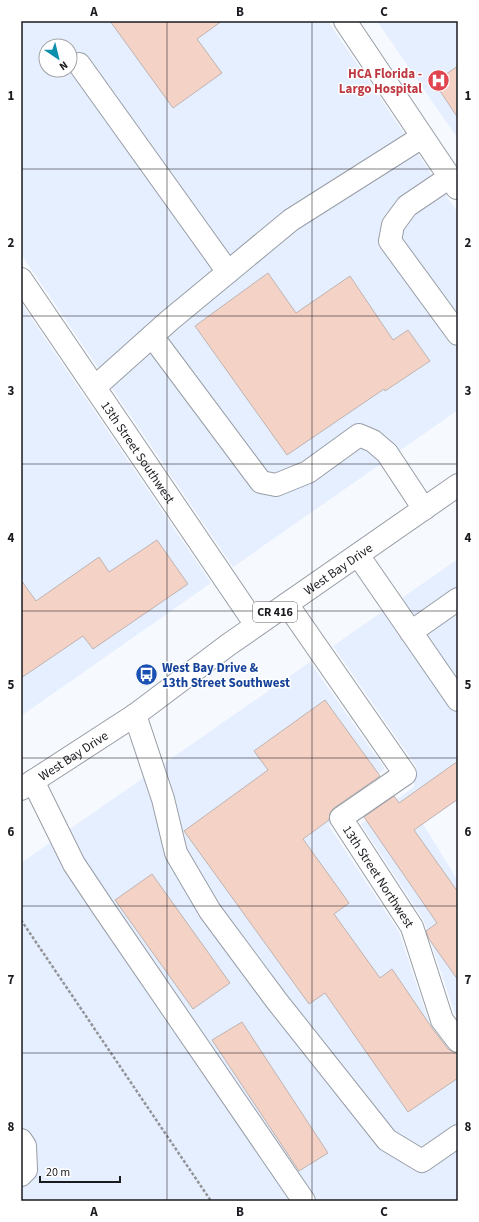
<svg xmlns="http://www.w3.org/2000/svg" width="479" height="1222" viewBox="0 0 479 1222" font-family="'Source Sans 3',sans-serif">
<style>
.built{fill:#e6efff;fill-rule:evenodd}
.building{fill:#f5d2c6;stroke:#beb3b0}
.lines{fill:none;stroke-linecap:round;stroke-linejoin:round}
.minor-casing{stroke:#999ea6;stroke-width:24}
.major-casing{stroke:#999ea6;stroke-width:24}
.path{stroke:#929499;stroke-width:2.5;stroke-dasharray:3 2;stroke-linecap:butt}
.minor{stroke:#fff;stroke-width:22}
.major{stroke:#fff;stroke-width:22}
.grid{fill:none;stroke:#1a1b1f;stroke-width:1;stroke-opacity:0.55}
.labels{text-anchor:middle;stroke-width:3;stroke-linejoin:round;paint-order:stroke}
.shield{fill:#fff;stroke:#5f5f62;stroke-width:1}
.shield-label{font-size:12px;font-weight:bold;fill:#1a1b1f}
.health-label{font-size:13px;font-weight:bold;fill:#be3a42;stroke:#fff;text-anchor:end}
.street-label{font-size:13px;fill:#1a1b1f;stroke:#fff}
.transit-label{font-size:13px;font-weight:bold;fill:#164399;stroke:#fff;text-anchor:start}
.neatline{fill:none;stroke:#1a1b1f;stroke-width:1.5}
.grid-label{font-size:13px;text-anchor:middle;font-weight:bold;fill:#1a1b1f}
</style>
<rect width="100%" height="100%" fill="#f6f9fe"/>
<path class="built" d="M21 21H328L458 213V410L233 567 21 254ZM46 46H70V70H46Z
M377 21H458V139Z
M21 303 211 583 21 716Z
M458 559V800L423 824 458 881V1018L455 1014 423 919 361 824 414 787 416 766 333 646Z
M310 662 385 769 333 805 329 826 399 932 431 1028 458 1065V1201H21V863Z"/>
<path class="building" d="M110 21H222L197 39 222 73 173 108Z
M458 66V118L434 82Z
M268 273 296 313 350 276 393 340 408 330 430 361 385 391 384 389 287 455 195 326Z
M157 540 188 584 93 649 83 636 21 678V580L36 601 99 557 109 572Z
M325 700 380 776 334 808 330 813 329 820 303 839 349 903 334 914 380 978 392 969 432 1028 448 1049 453 1052 458 1053V1078L408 1112 325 993 309 1004 184 831 268 770 254 751Z
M458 761V799L414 830 458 892V980L429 939 426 931 437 923 364 817 394 796 399 803Z
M152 874 230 983 193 1009 115 900Z
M242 1022 328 1153 299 1171 212 1040Z"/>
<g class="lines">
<defs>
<g id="minor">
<path d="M345 21 457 188"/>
<path d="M79 64 228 272"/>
<path d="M450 177 407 206 393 225 390 241 458 334"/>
<path id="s1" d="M21 279 256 625"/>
<path d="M152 336 261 482 276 485 308 472 359 435 373 441 387 453 424 509"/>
<path d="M95 387 170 320 291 220 422 137"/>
<path d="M358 555 458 700"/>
<path id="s2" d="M287 604 405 774 341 818 412 927 442 1020 458 1041"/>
<path d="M411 632 458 599"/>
<path d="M135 715 163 799 176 853 210 911 276 1000 387 1140 422 1161 458 1136"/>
<path d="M33 781 74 864 102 906 304 1201"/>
<path d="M21 1140 25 1146 26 1170 21 1175"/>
</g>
<g id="major">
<path id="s3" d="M21 789 135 715 228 645 458 485"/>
</g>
</defs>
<use href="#minor" class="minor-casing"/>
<use href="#major" class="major-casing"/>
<path class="path" d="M21 920 211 1201"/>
<use href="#minor" class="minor"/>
<use href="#major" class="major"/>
</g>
<path class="grid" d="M167 21V1201M312 21V1201M21 169H458M21 316H458M21 464H458M21 611H458M21 758H458M21 906H458M21 1053H458"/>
<defs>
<symbol id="hospital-disc" viewBox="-11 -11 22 22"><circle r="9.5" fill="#e0444e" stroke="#fff"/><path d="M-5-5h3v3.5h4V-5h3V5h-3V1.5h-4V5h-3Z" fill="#fff"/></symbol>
<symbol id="bus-disc" viewBox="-11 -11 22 22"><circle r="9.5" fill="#1a4fb4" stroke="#fff"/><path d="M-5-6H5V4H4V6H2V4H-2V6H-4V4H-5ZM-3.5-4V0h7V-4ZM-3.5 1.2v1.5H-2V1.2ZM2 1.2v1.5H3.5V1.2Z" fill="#fff"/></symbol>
</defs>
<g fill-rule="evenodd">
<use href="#hospital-disc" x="426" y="68" width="25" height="25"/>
<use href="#bus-disc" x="134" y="662" width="25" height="25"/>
</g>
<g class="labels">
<rect class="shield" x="253" y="602" width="44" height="20" rx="3"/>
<g class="shield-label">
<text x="275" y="616">CR 416</text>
</g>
<g class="health-label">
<text x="422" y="78">HCA Florida -<tspan x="422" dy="15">Largo Hospital</tspan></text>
</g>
<g class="street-label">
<text dy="5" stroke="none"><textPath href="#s1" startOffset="209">13th Street Southwest</textPath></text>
<text dy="5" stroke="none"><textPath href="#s3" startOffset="386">West Bay Drive</textPath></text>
<text dy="5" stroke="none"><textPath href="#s3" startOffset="62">West Bay Drive</textPath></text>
<text dy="5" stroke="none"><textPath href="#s2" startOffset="354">13th Street Northwest</textPath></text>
</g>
<g class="transit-label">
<text x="162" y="672">West Bay Drive &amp;<tspan x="162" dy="15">13th Street Southwest</tspan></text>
</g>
</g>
<rect width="479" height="1222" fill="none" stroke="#ffffff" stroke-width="44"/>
<g transform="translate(58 58) rotate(145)"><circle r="19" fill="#ffffff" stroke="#a3a4a5"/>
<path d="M0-3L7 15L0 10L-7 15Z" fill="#0c8ead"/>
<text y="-6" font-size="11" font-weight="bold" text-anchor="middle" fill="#1a1b1f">N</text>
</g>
<path d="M40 1176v6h80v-6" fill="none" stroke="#1a1b1f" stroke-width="2"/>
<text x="46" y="1176" font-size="12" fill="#1a1b1f" stroke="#ffffff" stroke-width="3" paint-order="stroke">20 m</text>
<rect x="22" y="22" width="435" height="1178" class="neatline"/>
<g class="grid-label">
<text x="94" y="16">A</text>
<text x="240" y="16">B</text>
<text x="384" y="16">C</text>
<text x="11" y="100">1</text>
<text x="468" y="100">1</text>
<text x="11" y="247">2</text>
<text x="468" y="247">2</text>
<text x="11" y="395">3</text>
<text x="468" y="395">3</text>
<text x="11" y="542">4</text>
<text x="468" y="542">4</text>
<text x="11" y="689">5</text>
<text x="468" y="689">5</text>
<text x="11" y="836">6</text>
<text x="468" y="836">6</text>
<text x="11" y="984">7</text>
<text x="468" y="984">7</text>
<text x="11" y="1131">8</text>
<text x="468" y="1131">8</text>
<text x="94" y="1216">A</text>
<text x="240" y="1216">B</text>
<text x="384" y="1216">C</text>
</g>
</svg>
